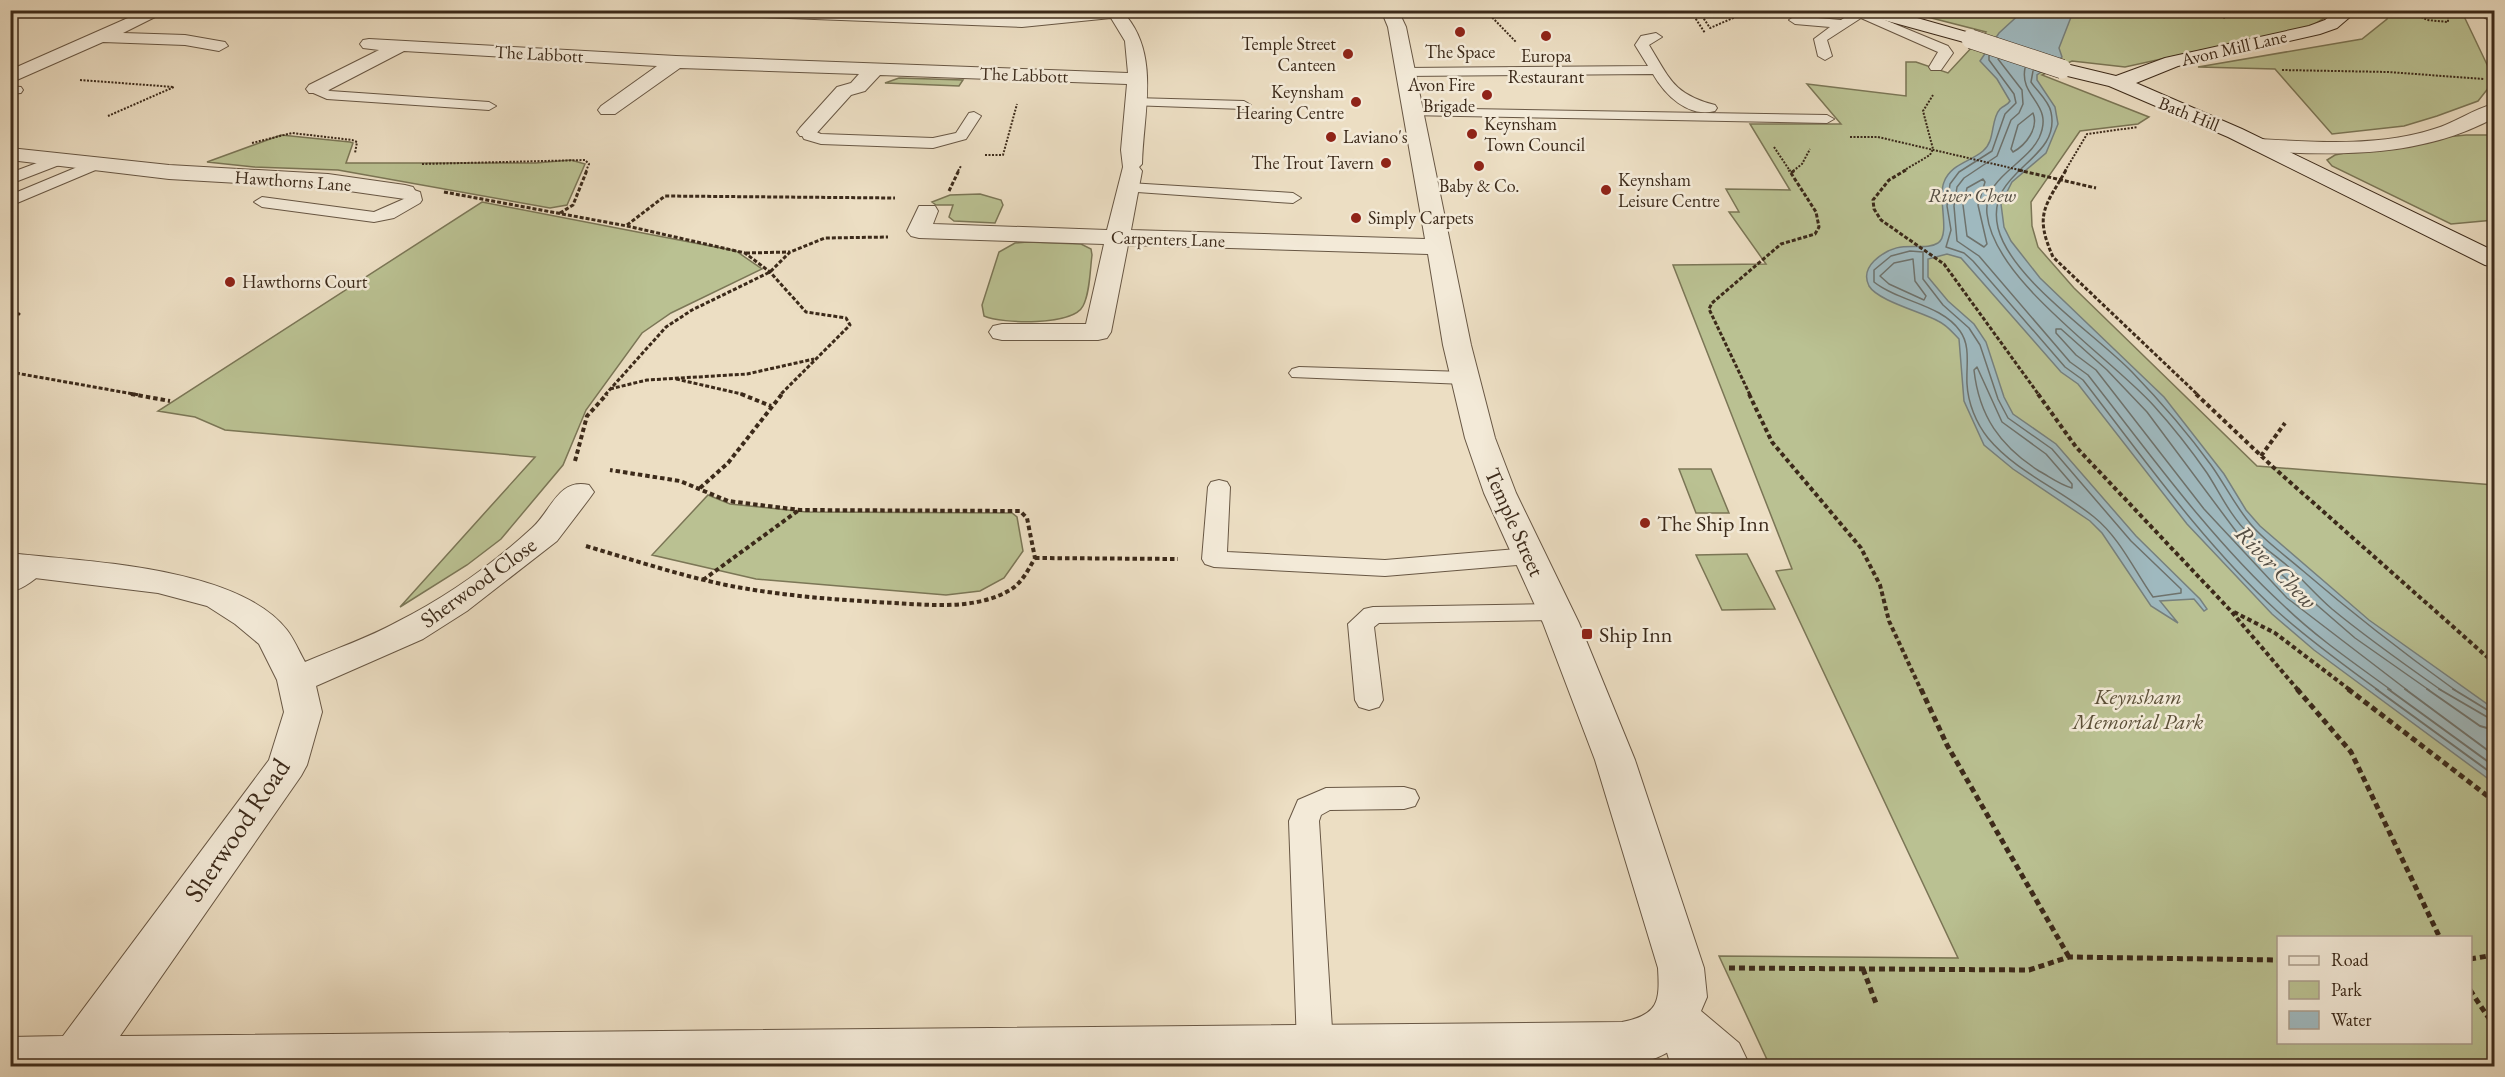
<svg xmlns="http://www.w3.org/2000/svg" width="2505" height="1077" viewBox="0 0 2505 1077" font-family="'EB Garamond',serif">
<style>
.green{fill:#bac192;stroke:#7b7656;stroke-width:1.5;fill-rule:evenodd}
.water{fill:#9fb9bf;stroke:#77807d;stroke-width:1.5}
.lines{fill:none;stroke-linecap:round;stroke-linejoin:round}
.shore-far1{stroke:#6e726c;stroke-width:1.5}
.shore{stroke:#6e726c;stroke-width:2}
.lane-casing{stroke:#685744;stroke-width:2}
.street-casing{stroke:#685744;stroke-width:2}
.secondary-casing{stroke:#3c2a1a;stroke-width:2}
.path-far3{stroke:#3c2a1a;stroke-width:2;stroke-dasharray:2 1.5;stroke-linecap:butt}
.path-far2{stroke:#3c2a1a;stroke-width:3;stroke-dasharray:4 2;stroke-linecap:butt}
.path-far1{stroke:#3c2a1a;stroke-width:4;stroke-dasharray:4.5 3;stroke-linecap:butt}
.path{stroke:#3c2a1a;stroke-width:5;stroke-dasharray:6 4;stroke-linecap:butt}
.lane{fill:#f3ead8;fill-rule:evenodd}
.street{fill:#f3ead8;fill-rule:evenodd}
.secondary{fill:#f3ead8;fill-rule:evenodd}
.secondary-bridge-casing{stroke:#3c2a1a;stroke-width:20;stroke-linecap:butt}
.secondary-bridge{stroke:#f3ead8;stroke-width:19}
.poi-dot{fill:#8f2418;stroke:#f3ead8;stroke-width:2}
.labels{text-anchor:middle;stroke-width:5;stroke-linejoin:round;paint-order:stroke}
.far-poi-label{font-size:18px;fill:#3c2a1a;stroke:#f3ead8;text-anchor:start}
.far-street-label{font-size:18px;fill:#3c2a1a;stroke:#f3ead8}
.far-water-label{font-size:20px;font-style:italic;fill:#554e43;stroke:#f3ead8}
.street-label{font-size:22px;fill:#3c2a1a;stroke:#f3ead8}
.poi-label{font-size:22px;fill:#3c2a1a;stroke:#f3ead8;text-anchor:start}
.park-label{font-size:22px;font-style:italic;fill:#5c5038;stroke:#f3ead8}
.water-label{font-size:24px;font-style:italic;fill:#554e43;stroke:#f3ead8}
.near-street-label{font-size:27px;fill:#3c2a1a;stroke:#f3ead8}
</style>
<rect width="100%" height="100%" fill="#ecdec3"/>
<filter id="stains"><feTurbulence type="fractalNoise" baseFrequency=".00333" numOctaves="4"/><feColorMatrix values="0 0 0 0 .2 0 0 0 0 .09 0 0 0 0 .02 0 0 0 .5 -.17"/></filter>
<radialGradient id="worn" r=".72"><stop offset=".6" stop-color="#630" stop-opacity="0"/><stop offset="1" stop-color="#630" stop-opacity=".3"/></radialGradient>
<path class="green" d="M2461 10 2492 75 2490 86 2478 101 2437 116 2404 126 2332 134 2275 69 2198 67 2362 39 2387 19 2388 11Z
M1904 11H2335L2312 26 2125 67 2072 61 2042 75 2149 117 2138 124 2080 131 2031 202 2032 226 2038 247 2074 288 2257 466 2494 485V1066H1770L1719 956 1958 958 1776 571 1792 569 1673 265 1766 264 1729 212H1739L1726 189 1790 190 1750 124H1841L1807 84 1906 96V62H1916L1948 73 1986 32ZM2278 938H2470V1042H2278Z
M899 78 963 80 959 86 885 83Z
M281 135 350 142 353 143 346 163H536L571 160 585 164 567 205 550 208 338 170 254 167 207 162Z
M2466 135H2494V220L2451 224 2332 166 2327 160 2335 155 2396 142Z
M980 194 1001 200 1003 205 995 223 954 221 949 217 953 205H936L932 202 950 195Z
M482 202 736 251 762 269 671 313 642 333 586 410 563 465 501 539 467 565 400 607 535 457 225 430 195 417 158 411Z
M1027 242 1081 244 1091 249 1092 255C1090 270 1090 293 1083 306 1073 326 1002 324 984 316L982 305 999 252 1015 243Z
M1679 469H1711L1729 513H1696Z
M708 495 730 504 806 512 1012 513 1017 517 1023 551 1004 578 980 591 946 595 756 579 652 555Z
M1746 554H1747L1775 609 1722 610 1696 555Z"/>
<path class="water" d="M2023 11H2098L2096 15 2073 12 2059 48 2062 57 2037 75V80L2055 107 2058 124 2046 153 2012 182 2001 204 2004 227 2011 241 2040 278 2164 397 2224 474 2246 510 2260 526 2369 620 2494 709V783L2314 650 2272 614 2187 524 2078 384 2061 372 1961 258 1947 254 1928 259V277L1948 301 1974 324 1986 342 2004 397 2013 414 2056 444 2136 536 2200 599 2207 609 2204 611 2194 599 2160 601 2178 623 2151 606 2102 533 2090 521 2013 469 1984 445 1964 401 1959 339C1952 332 1947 325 1938 321 1922 312 1878 301 1869 286 1864 276 1867 268 1874 261 1900 236 1922 253 1938 243 1951 234 1937 198 1944 182 1951 164 1970 162 1983 151 1996 140 1990 120 2000 109 2004 105 2007 106 2010 101L1997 79 1980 61 1999 33Z"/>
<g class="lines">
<path class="shore-far1" d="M1989 56V60L2014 94 2016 103 2005 114 1992 151 1959 172 1950 184 1947 206 1951 230 1946 247 1964 253 1973 261 2065 367 2083 380C2144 459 2203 543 2277 611 2309 640 2344 665 2378 690
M1998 59 2022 90 2023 104 2019 113 2011 120 1997 156 1964 178 1957 187 1954 206 1957 241 1979 256 2070 362 2088 375C2150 454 2209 537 2283 605 2316 637 2354 663 2391 690
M2025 68C2019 98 2055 104 2039 138 2025 166 1983 177 1987 214 1994 281 2109 356 2154 406 2173 427 2191 450 2207 473 2220 493 2231 517 2248 533 2261 546 2276 556 2290 568 2304 581 2317 596 2332 609 2367 638 2404 664 2441 690
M2033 71 2031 82C2037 91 2049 101 2051 112 2062 162 1984 169 1998 228 2011 279 2095 334 2132 372 2160 401 2187 432 2211 465 2226 486 2237 510 2255 529 2269 544 2287 557 2302 570 2352 613 2402 652 2455 690
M2033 113C2039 128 2026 145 2013 152L2011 149 2018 125Z
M1983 179 1985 182 1978 205 1987 244 1984 247 1967 236 1963 205 1967 188Z
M1910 251 1923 252V279L1943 305 1969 328 1980 345 1998 399 2008 418 2052 449 2131 541 2181 589V593L2153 597C2134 570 2120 538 2094 517 2060 489 2016 472 1988 438 1976 423 1968 403 1967 384 1966 366 1971 346 1960 331 1941 304 1899 302 1874 282V270L1891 256Z
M1913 259 1915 281 1926 296 1924 300 1889 284 1880 276 1894 263Z
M1977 367 2002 422 2046 454 2072 484V488C2060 485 2050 477 2039 471 2000 446 1979 416 1974 370Z
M2407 690 2287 598 2204 509 2096 370 2076 355 2056 333V329H2061L2107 370 2147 412 2244 542 2355 638 2429 690"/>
<path class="shore" d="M2376 689 2494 775
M2388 689 2494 766
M2405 689 2494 755
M2427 689 2480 726 2494 730
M2439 689 2494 721
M2453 689 2494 714"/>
<defs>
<path id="lane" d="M1856 10H1872L1873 15 1948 46 1953 53 1941 70H1931L1929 67 1938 52 1861 18 1827 40 1832 56 1825 60 1818 56 1814 39 1830 27 1795 24 1789 20 1795 16 1841 20Z
M1656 33 1662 37 1649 45C1670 79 1673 94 1715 105L1717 108 1715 111C1688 118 1665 95 1653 74L1404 76 1397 72 1404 68 1648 66 1635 45 1641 36Z
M316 85 330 91 489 102 496 106 489 110 327 99 311 92V86Z
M10 86 21 87 23 90 21 93 10 94Z
M1134 98 1244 101 1251 105 1244 109 1129 105 1127 102Z
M1412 108 1827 115 1834 119 1827 123 1407 115 1405 112 1407 109Z
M974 112 981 116 966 139 933 148 821 144 804 139 800 132 807 128 821 134 933 138 956 133 969 113Z
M61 154 69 159 67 162 10 184V173Z
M99 158 105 160 107 163 105 166 10 206V195Z
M1129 183 1293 193 1301 198 1293 203 1123 191 1121 188Z
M405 187 420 192 422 200 420 203 394 218 374 222 262 207 254 202 262 197 374 212 406 198 397 192Z
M1299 367 1465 372 1472 374 1475 378 1472 382 1465 384 1292 377 1289 373 1292 369Z
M1219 480 1227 482 1230 487 1227 552 1385 560 1530 548 1539 551 1542 556 1539 561 1530 564 1385 576 1214 567 1205 564 1202 559 1208 487 1211 482Z
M34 559 43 561 46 567C39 578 23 589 10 592V572L25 561Z
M1556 604 1565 606 1569 612 1565 618 1556 620 1379 623 1374 627 1383 700 1379 707 1369 710 1359 707 1355 700 1348 624 1364 609 1373 607Z
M1404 787 1415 790 1419 798 1415 806 1404 809 1330 810 1321 815 1319 821 1333 1045 1327 1056 1315 1061 1303 1056 1297 1045 1289 821 1298 800 1326 788Z
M1677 1013 1689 1018 1707 1066H1671L1660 1029 1665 1018Z"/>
<path id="street" d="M146 10H169L123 33 185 35 225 42 228 46 219 51 185 45 103 42 10 83V70Z
M704 10H857L1022 17 1087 10H1152L1150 14 1127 17C1160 58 1143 115 1142 164L1139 167 1142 171 1131 230 1425 239 1388 27 1381 10H1398L1406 27 1471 345 1495 438 1516 493 1579 623 1635 760 1704 968 1707 997 1701 1011 1739 1043 1750 1066H1695L1674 1048C1659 1060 1641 1062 1622 1066H10V1037L63 1036 269 760 284 712 277 680 259 644 235 624 207 606 158 593 10 575V553C86 562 237 566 287 630 294 639 299 651 305 662 335 649 368 638 397 622 445 598 493 564 532 528 552 510 558 478 589 485L594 492 589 499 557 541 467 611 423 639 316 686 322 712 307 765 301 776 120 1036 1622 1022C1659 1015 1660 1001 1658 968L1595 760 1543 623 1484 493 1465 438 1443 345 1428 254 1128 245 1111 332 1107 338 1098 340H1002L993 338 989 332 993 326 1002 324H1086L1104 244 919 238 911 236 907 231 919 206H935L938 211 933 224 1107 230 1123 167 1121 150 1127 84 880 75 865 91 851 95 814 136H800L797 132 800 128 837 87 851 83 859 74 680 68 615 114H601L598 110 601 106 657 66 404 51 323 93H309L306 89 309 85 379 50 363 48 360 44 363 40 369 39 676 56 1128 73 1125 41 1111 18 1022 27 712 15Z
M2471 10 2494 11V23Z
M2494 104V118C2422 157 2340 156 2259 151L2252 149 2249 145 2252 141 2259 139C2316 142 2379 147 2434 129 2455 123 2473 109 2494 104Z
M10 148 169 165 328 174 405 185 413 187 416 192 413 197 405 199 328 188 169 179 10 160Z"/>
<path id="secondary" d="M1860 10H1889L1977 35 1980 39 1971 44 1862 14Z
M2338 10H2358L2337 28 2320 34 2178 66 2136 83 2242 129 2494 251V267L2485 265 2228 137 2109 86 2055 73 2053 69 2062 63 2116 76 2165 58 2309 26 2325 20Z"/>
</defs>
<use href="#lane" class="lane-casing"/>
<use href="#street" class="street-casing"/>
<use href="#secondary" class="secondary-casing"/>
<path class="path-far3" d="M1485 10 1516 42
M1585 10H1592
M1690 10 1705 33
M1698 10 1710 28 1747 12 1740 10
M2200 10 2225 18
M2409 10 2427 20 2448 22V17
M2282 70 2388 72 2484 79
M80 80 174 87 108 116
M1850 137H1878L2024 171
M252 143 292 133 352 140 357 142 355 153
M1774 147 1790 171
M985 155H1003L1017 104
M422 164 585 160 589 164 586 171
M958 171 961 166
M1793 171 1802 164 1810 149
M1903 171 1930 155 1933 149 1923 111 1933 95
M2065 171 2087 134 2138 127"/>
<path class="path-far2" d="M1906 170 1889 180 1873 200 1874 209 1881 220 1944 264 2039 395
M2018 170 2096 188
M2066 170C2045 207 2034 214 2053 257L2198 395
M1791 173 1795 170
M949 191 959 170
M444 192 627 226 745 253 770 272 806 312 846 318 850 325 780 395
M560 213 573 205 587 170
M627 225 665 196 895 198
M746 253 790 252
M10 312 19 314 10 319
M10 372 139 395
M676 379 746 395
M610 389 647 380 747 374 814 359
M605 395 666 327 692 310 770 272 790 252 825 238 888 237
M1750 395 1709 309 1712 303 1781 244 1815 234 1819 227 1816 212 1789 170"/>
<path class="path-far1" d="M131 394 170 401
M741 394 771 406
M1749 394 1772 442 1861 548 1880 585 1889 621 1921 690
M2038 394 2076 447 2230 610 2298 690
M2196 394 2273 467 2494 663
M2261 456 2285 423
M575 461 587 416 607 394
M700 488 728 463 782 394
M586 546C633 560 679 575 726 585 782 596 838 600 894 603 932 605 976 610 1010 590 1022 583 1028 570 1035 558L1027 518 1020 511 800 510 728 501 680 481 610 470
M1035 558 1178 559
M703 580 799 510
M2234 612 2275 633 2350 690"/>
<path class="path" d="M1921 689 1947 745 2069 957
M2297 689 2351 752 2440 938
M2348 689 2494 801
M2470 959 2494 955
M1729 968 2029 970 2069 957 2278 960
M1863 969 1877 1006
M2470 990 2494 1026"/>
<use href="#lane" class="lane"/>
<use href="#street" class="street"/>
<use href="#secondary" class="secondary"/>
<defs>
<path id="secondary-bridge" d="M1971 39 2062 69"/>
</defs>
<use href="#secondary-bridge" class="secondary-bridge-casing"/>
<use href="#secondary-bridge" class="secondary-bridge"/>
</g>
<g class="poi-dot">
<circle cx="1460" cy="32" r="6"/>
<circle cx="1546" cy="36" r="6"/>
<circle cx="1348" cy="54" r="6"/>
<circle cx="1487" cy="95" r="6"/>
<circle cx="1356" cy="102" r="6"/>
<circle cx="1472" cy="134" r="6"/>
<circle cx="1331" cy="137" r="6"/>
<circle cx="1386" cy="163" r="6"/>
<circle cx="1479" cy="166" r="6"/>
<circle cx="1606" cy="190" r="6"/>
<circle cx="1356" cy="218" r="6"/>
<circle cx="230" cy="282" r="6"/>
<circle cx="1645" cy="523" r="6"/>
<rect x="1581" y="628" width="12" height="12" rx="3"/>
</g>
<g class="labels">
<g class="far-poi-label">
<text x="1336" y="50" text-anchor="end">Temple Street<tspan x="1336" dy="21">Canteen</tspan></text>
<text x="1460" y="58" text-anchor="middle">The Space</text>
<text x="1546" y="62" text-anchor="middle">Europa<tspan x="1546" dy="21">Restaurant</tspan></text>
<text x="1475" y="91" text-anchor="end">Avon Fire<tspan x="1475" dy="21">Brigade</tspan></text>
<text x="1344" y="98" text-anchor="end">Keynsham<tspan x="1344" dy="21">Hearing Centre</tspan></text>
<text x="1484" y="130">Keynsham<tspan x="1484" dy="21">Town Council</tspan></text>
<text x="1343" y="143">Laviano's</text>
<text x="1374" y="169" text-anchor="end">The Trout Tavern</text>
<text x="1618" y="186">Keynsham<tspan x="1618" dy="21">Leisure Centre</tspan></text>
<text x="1479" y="192" text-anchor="middle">Baby &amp; Co.</text>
<text x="1368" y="224">Simply Carpets</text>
<text x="242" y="288">Hawthorns Court</text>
</g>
<g class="far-street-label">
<text transform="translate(2234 48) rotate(-13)" y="6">Avon Mill Lane</text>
<text transform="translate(539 54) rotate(3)" y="6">The Labbott</text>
<text transform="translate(1024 75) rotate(2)" y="6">The Labbott</text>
<text transform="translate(2189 114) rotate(22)" y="6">Bath Hill</text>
<text transform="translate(293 181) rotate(4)" y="6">Hawthorns Lane</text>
<text transform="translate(1168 239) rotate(2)" y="6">Carpenters Lane</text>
</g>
<g class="far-water-label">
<text x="1972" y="202">River Chew</text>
</g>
<g class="street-label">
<text transform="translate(1515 522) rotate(66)" y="8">Temple Street</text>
<text transform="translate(478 582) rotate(-36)" y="8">Sherwood Close</text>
</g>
<g class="poi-label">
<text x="1657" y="531">The Ship Inn</text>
<text x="1599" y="642">Ship Inn</text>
</g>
<g class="park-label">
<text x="2138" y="704">Keynsham<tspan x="2138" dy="25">Memorial Park</tspan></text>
</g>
<g class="water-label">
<text transform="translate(2276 567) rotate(46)" y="8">River Chew</text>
</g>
<g class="near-street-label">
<text transform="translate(237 830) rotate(-56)" y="9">Sherwood Road</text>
</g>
</g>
<rect width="2505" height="1077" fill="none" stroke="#ecdec3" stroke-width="36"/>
<rect x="12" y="12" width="2481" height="1053" fill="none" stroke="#3c2a1a" stroke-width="3"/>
<rect x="18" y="18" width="2469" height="1041" fill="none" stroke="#3c2a1a" stroke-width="1.5"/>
<rect x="2277" y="936" width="195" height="108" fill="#f3ead8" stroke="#aa9d8c" stroke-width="1.5"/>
<rect x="2289" y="956" width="30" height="9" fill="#f3ead8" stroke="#aa9d8c" stroke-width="1.5"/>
<text x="2331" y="966" font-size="18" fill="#3c2a1a">Road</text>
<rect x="2289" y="981" width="30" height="18" fill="#bac192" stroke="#aa9d8c" stroke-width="1.5"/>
<text x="2331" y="996" font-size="18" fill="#3c2a1a">Park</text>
<rect x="2289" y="1011" width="30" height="18" fill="#9fb9bf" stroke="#aa9d8c" stroke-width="1.5"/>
<text x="2331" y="1026" font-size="18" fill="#3c2a1a">Water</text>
<rect width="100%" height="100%" filter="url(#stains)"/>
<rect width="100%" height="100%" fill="url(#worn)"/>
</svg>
